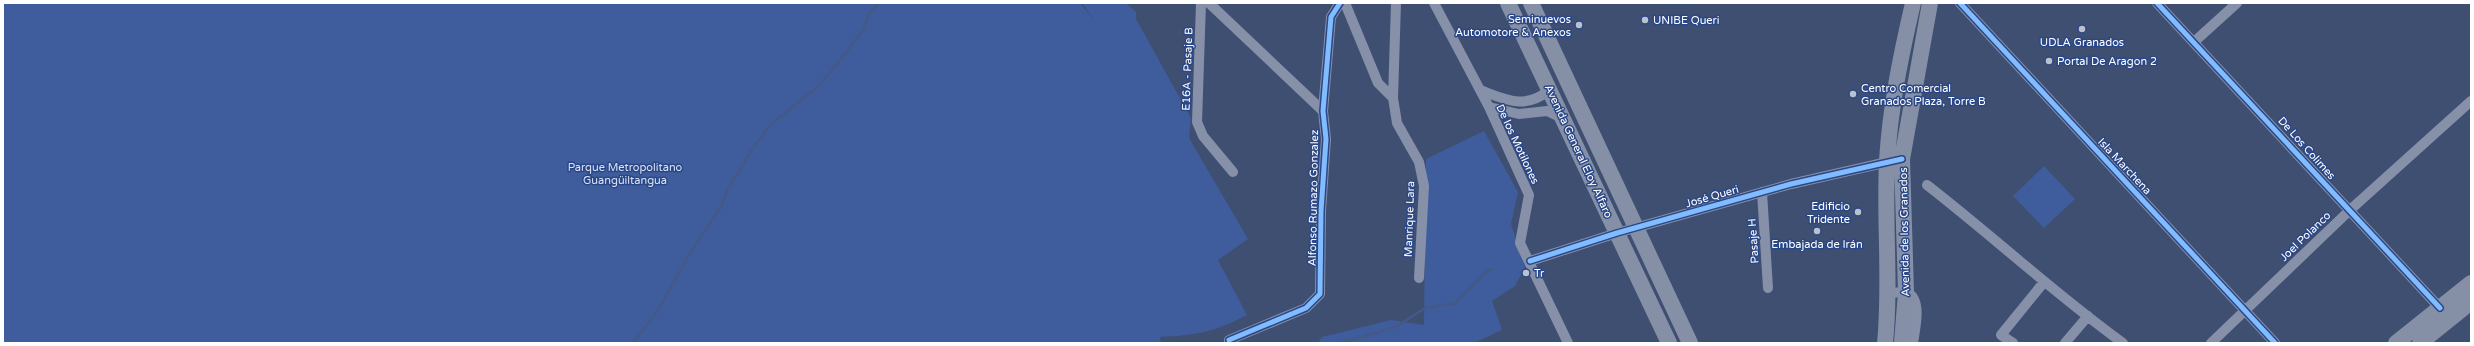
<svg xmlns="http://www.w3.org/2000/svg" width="2474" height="346" viewBox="0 0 2474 346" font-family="'Varela Round',sans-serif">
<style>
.green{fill:#3f5d9c}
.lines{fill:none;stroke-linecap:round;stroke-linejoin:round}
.stream{stroke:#445986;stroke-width:2.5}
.street{stroke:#8690a8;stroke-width:10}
.primary{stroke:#858fa5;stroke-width:16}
.cycleway-casing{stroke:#2a4787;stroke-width:8}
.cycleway{stroke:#80bcff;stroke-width:5}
.poi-dot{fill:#bcc1ce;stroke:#2a4787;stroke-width:1.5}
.labels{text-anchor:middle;stroke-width:3;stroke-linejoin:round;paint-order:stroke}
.poi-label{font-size:11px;fill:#fff;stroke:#2a4787;text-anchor:start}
.street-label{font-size:11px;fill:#fff;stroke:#2a4787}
.park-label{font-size:11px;fill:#d9e3f6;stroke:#2a4787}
</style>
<rect width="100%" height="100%" fill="#3f4f72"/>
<path class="green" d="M3 3H1080L1096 23 1082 3H1126L1136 12V19L1191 118 1189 138 1248 239 1218 260 1247 315C1214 332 1197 335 1160 337L1161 343H3Z
M1484 131 1518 192 1511 224 1525 267 1515 286 1492 301 1502 330 1474 343H1318L1322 337 1391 320 1424 325 1426 159Z
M2044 166 2075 199 2044 228 2013 196Z"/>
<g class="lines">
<path class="stream" d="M633 343 659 309 687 258 721 207 727 191 753 148 770 125 816 88 834 68 863 30 869 13 879 3
M1341 343 1396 327 1425 308 1455 303 1486 272 1493 269"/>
<path class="street" d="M1201 3 1197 122 1203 136 1233 172
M1209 3 1323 111
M1345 3 1378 83 1393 98
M1396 3 1393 98 1397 123 1419 162 1424 186 1419 278
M1434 3 1489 107 1529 195 1520 243 1568 343
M1960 3 2275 343
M2157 3 2440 308
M2194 42 2237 3
M1480 90C1507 100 1524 110 1550 90
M1489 107 1519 114 1547 111 1562 118
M1927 185C1994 237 2055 294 2123 343
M1762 192 1768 288
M1530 261 1617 233 1791 184 1892 161
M1888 293 1906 292C1923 298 1915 329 1913 343
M1229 340 1306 308 1320 294 1321 211 1326 139 1323 111 1331 17 1340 3
M2013 343 2001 335 2044 282
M2065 343 2088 316
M2211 343 2350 210 2471 101"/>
<path class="primary" d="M1508 3 1669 343
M1531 3 1690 343
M1885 343C1891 283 1884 222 1887 161 1890 108 1901 55 1913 3
M1902 343 1906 292 1902 159 1930 3
M2396 343 2471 283
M2420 343 2471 302"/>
<defs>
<path id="cycleway" d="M1960 3 2275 343
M2157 3 2440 308
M1530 261 1617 233 1791 184 1902 159
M1229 340 1306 308 1320 294 1321 211 1326 139 1323 111 1331 17 1340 3"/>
</defs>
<use href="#cycleway" class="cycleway-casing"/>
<use href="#cycleway" class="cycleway"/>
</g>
<g class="poi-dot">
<circle cx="1645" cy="20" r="4"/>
<circle cx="1579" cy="25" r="4"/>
<circle cx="2082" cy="29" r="4"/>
<circle cx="2049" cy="61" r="4"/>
<circle cx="1853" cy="94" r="4"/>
<circle cx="1858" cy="212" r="4"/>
<circle cx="1817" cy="231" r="4"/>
<circle cx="1526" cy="273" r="4"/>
</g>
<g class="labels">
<g class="poi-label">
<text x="1571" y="23" text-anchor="end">Seminuevos<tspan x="1571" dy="13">Automotore &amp; Anexos</tspan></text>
<text x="1653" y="24">UNIBE Queri</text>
<text x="2082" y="46" text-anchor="middle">UDLA Granados</text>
<text x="2057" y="65">Portal De Aragon 2</text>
<text x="1861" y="92">Centro Comercial<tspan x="1861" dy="13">Granados Plaza, Torre B</tspan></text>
<text x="1850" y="210" text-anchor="end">Edificio<tspan x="1850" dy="13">Tridente</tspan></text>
<text x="1817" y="248" text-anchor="middle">Embajada de Irán</text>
<text x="1534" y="277">Tr</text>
</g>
<g class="street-label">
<text transform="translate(1187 69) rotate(-88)" y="4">E16A - Pasaje B</text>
<text transform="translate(1518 144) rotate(65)" y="4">De los Motilones</text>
<text transform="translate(2307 148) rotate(48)" y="4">De Los Colimes</text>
<text transform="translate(1579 151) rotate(65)" y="4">Avenida General Eloy Alfaro</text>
<text transform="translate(2125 166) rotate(47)" y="4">Isla Marchena</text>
<text transform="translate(1712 196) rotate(-16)" y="4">José Queri</text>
<text transform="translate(1313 198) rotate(-89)" y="4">Alfonso Rumazo Gonzalez</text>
<text transform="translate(1409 219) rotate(-88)" y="4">Manrique Lara</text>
<text transform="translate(1904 232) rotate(-91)" y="4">Avenida de los Granados</text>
<text transform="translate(2305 236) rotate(-44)" y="4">Joel Polanco</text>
<text transform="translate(1753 241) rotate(-94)" y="4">Pasaje H</text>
</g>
<g class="park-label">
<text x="625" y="171">Parque Metropolitano<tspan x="625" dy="13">Guangüiltangua</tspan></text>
</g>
</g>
<rect width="2474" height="346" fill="none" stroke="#ffffff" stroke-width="8"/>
</svg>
